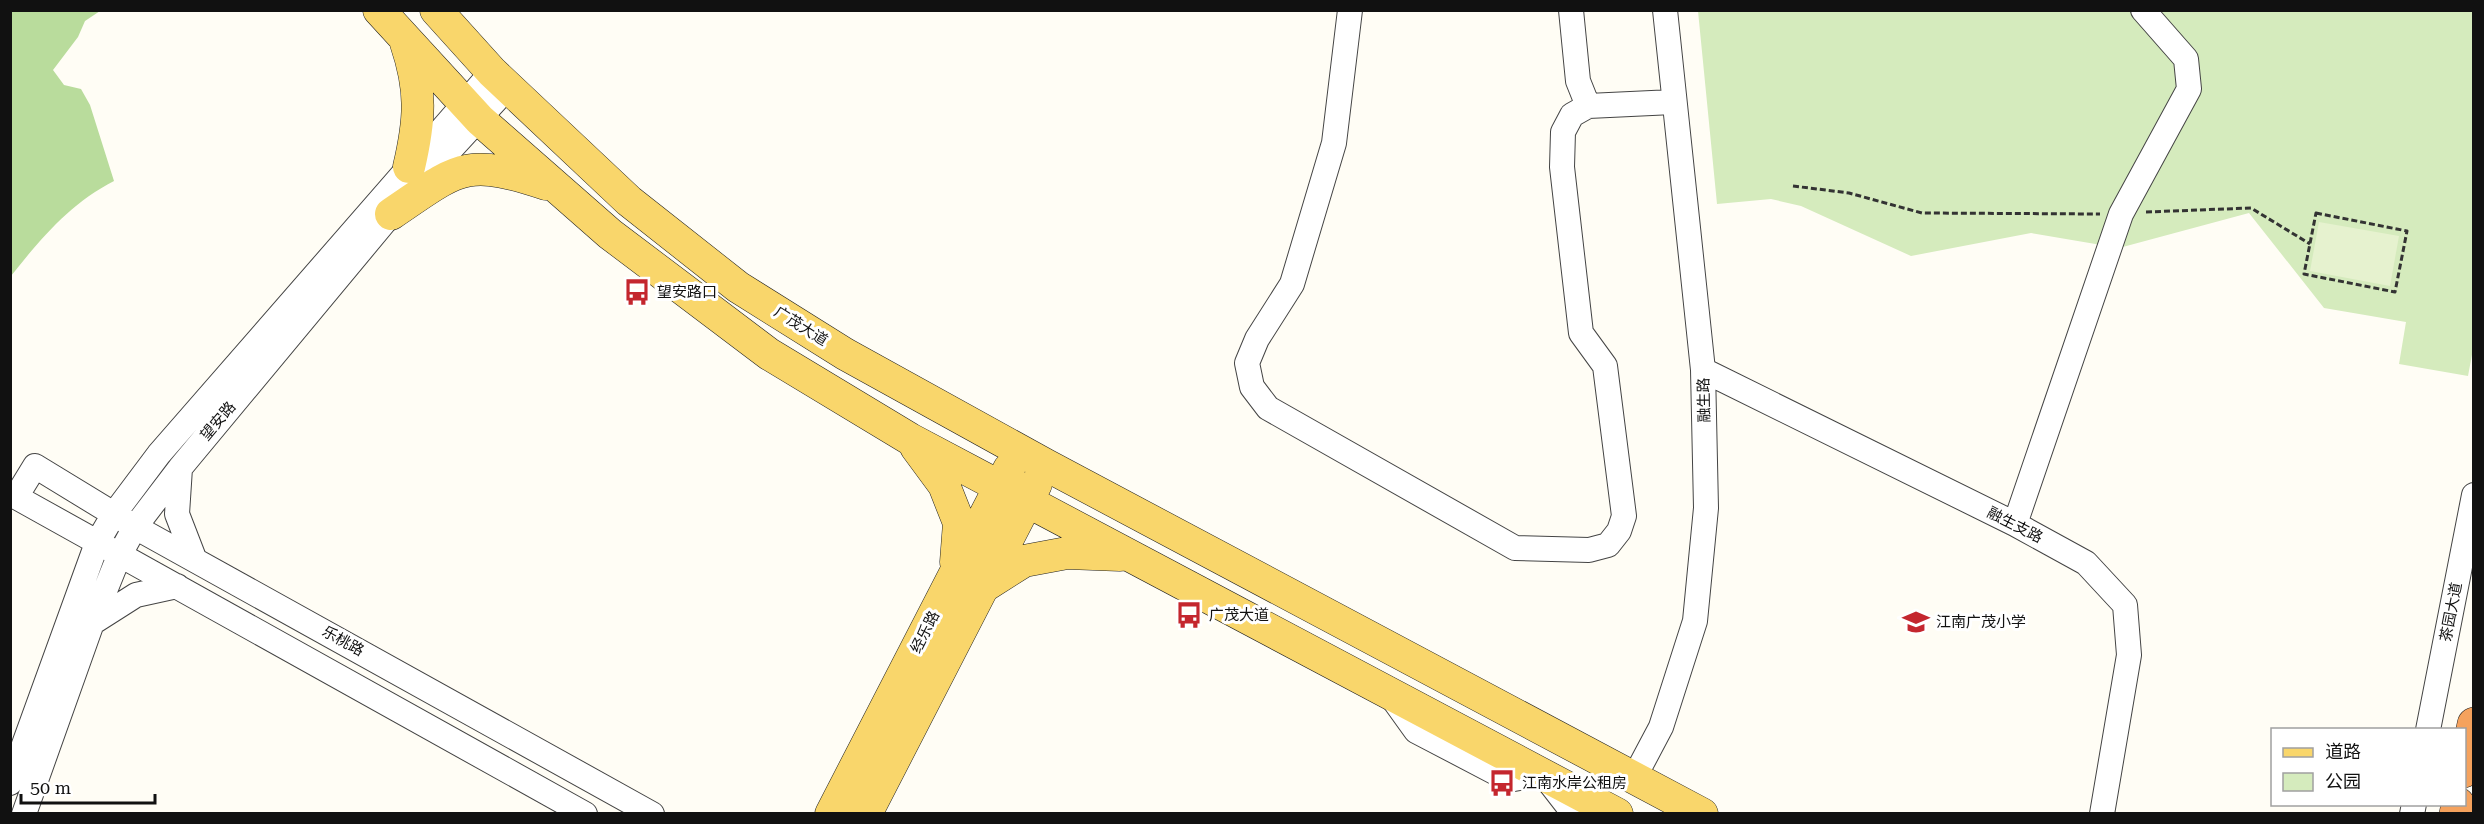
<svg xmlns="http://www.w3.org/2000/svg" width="2484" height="824" viewBox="0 0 2484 824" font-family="'Roboto Serif','Noto Sans SC',serif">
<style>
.green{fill:#d5ebbd}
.forest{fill:#b9dc9c}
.pitch{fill:#e6f2cf}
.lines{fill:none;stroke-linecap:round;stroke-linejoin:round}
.minor-casing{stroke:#444;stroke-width:26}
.major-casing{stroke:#222;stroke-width:33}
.highway-casing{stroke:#222;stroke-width:34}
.path{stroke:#333;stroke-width:3;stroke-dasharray:6 3;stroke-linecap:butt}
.minor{stroke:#fff;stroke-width:24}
.major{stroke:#f9d66b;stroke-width:32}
.highway{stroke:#f5a25d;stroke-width:33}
.labels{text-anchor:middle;stroke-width:6;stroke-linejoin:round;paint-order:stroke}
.poi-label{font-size:15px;fill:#111;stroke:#fff;text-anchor:start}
.street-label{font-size:15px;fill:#111;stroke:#fff}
</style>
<rect width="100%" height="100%" fill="#fffdf5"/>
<path class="green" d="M1698 11H2473L2474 344 2468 376 2399 364 2406 322 2324 308 2249 213 2119 248 2031 233 1911 256 1801 206 1771 199 1717 204Z"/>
<path class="forest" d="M11 10 100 11 85 21 78 37 53 70 64 85 81 89 90 105 114 181C71 203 41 238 11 276Z"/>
<path class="pitch" d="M2319 222 2399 236 2390 286 2310 271Z"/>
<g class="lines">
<defs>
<path id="minor" d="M1350 10 1334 143 1292 284 1257 339 1247 363 1252 387 1268 408 1515 548 1589 550 1608 545 1619 531 1624 516 1605 366 1581 333 1562 167 1563 132 1572 115 1588 106 1673 102
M1571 10 1578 81 1588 106
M1703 370 2015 524 2086 563 2125 605 2129 655 2102 814
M180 468 177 514 194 558
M2015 524 2121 214 2189 89 2186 59 2143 10
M92 623 136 595 177 586
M1388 692 1416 731 1502 776 1514 779 1543 774 1574 814
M2428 730 2474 495
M1634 778 1661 727 1695 621 1706 508 1703 370 1665 10
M10 783 97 543 114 514 159 454 492 72
M24 814 92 623 119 556 135 527 180 468 391 214 508 87
M585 814 16 497 35 466 135 527 652 814
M2412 814 2414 804"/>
<path id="major" d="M379 10 480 120 610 234 769 354 910 439 1617 814
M436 10 492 72 629 201 738 287 845 354 1046 465 1702 814
M406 43C422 90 420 120 409 167
M391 214C459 168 464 157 546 184
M916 447 944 485 959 523 956 562
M983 587 1024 561 1067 553 1120 555
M831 814 1009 469
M866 814 1036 484"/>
<path id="highway" d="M2464 771 2474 724
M2456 814 2458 804"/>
</defs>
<use href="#minor" class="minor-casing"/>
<use href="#major" class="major-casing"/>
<use href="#highway" class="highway-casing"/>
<path class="path" d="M1793 186 1849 193 1922 213 2100 214
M2146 212 2251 208 2310 244
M2316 213 2407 231 2395 292 2304 274Z"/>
<use href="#minor" class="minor"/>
<use href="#major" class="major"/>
<use href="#highway" class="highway"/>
</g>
<defs>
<symbol id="bus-bare" viewBox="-9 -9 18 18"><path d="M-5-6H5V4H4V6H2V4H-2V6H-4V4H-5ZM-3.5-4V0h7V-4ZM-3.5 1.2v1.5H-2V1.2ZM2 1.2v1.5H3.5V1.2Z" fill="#c4262e" stroke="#fff" stroke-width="2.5" paint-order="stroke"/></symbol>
<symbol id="school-bare" viewBox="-9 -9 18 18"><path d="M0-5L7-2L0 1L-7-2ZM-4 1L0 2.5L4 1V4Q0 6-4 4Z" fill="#c4262e" stroke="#fff" stroke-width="2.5" paint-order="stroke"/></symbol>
</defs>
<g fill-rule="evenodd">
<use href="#bus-bare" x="618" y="273" width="38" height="38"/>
<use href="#bus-bare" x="1170" y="596" width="38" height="38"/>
<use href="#school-bare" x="1897" y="603" width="38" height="38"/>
<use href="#bus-bare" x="1483" y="764" width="38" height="38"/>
</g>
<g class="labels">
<g class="poi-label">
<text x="657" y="297">望安路口</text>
<text x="1209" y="620">广茂大道</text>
<text x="1936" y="627">江南广茂小学</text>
<text x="1522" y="788">江南水岸公租房</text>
</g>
<g class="street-label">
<text transform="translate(801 326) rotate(32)" y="5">广茂大道</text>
<text transform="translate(1704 400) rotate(-91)" y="5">融生路</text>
<text transform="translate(218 421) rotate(-50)" y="5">望安路</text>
<text transform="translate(2015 525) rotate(27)" y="5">融生支路</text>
<text transform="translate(2451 612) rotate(-79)" y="5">茶园大道</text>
<text transform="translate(925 632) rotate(-63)" y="5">经乐路</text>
<text transform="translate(343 641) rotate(29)" y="5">乐桃路</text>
</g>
</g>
<rect width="2484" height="824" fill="none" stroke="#111111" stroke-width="24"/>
<rect x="2271" y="728" width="195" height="78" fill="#ffffff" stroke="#a0a0a0" stroke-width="1.5"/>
<rect x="2283" y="748" width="30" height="9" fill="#f9d66b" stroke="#a0a0a0" stroke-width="1.5"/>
<text x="2325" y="758" font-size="18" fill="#111111">道路</text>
<rect x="2283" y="773" width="30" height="18" fill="#d5ebbd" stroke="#a0a0a0" stroke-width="1.5"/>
<text x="2325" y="788" font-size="18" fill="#111111">公园</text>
<path d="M21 794v9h134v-9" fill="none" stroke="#111111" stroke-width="3"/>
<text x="30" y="794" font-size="18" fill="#111111" stroke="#ffffff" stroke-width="4.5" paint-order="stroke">50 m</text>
</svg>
